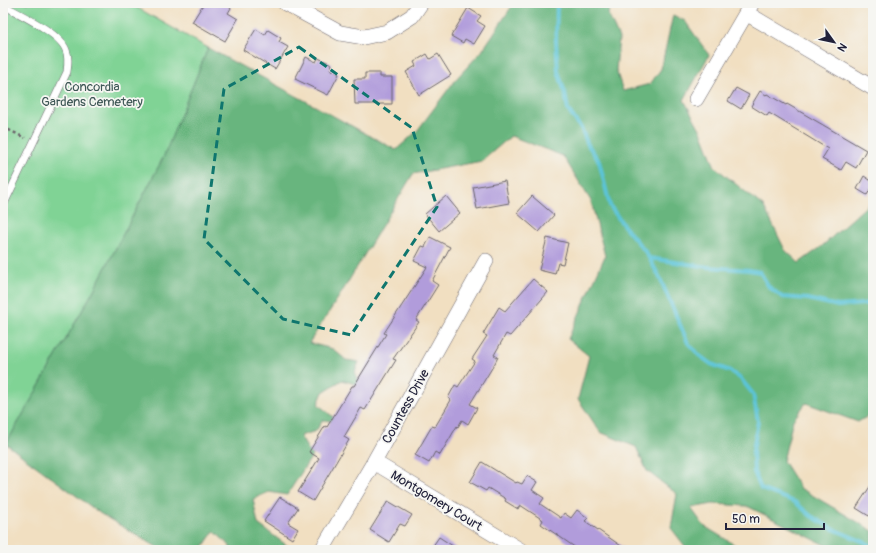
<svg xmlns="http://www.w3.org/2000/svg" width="876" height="553" viewBox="0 0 876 553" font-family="Pangolin,sans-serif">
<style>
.green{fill:#80d395;stroke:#517a68}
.forest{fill:#68b57e;stroke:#456c5c}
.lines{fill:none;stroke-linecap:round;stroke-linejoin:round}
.stream{stroke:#5bc4d8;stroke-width:4}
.building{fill:#b19cdb}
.lane-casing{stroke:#6a646a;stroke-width:8}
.street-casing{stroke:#6a646a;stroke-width:16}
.path{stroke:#6a646a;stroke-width:2.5;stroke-dasharray:3 3;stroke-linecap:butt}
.lane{stroke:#fff;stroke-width:7}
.street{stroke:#fff;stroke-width:15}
.marked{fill:none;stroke:#0f766e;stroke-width:3;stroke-dasharray:8 5;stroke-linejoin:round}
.labels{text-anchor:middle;stroke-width:3.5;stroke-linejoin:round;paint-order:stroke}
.park-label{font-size:13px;fill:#3e5756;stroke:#f6f6f2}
.street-label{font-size:13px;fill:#22223b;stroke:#f6f6f2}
</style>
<rect width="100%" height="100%" fill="#f6f6f2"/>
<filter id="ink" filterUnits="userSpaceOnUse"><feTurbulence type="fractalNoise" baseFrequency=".025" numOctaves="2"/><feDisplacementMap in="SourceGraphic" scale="8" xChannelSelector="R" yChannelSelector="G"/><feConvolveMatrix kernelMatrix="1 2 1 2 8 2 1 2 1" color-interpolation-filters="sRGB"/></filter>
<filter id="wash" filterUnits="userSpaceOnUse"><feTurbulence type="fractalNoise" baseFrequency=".012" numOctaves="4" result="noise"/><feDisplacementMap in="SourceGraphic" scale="16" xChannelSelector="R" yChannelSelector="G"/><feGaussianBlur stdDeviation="0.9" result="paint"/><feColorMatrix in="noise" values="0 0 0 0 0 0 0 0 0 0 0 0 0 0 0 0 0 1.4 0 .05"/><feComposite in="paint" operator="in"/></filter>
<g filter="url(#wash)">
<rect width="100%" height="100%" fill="#f1dfc1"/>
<path class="green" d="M3 3H129L208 48 164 156 95 288 6 444 3 442Z"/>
<path class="forest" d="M514 3H611L608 14 619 38 616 70 623 91 650 84 661 69 673 15 685 21 709 55 684 100 701 131 715 167 764 207 785 250 799 263 821 247 873 200V413L858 422 806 403 793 420 783 461 800 488 873 531V550H841L827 546 747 506 713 504 691 508 704 526 740 548 739 550H688L671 528 677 494 647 471 636 447 600 432 578 399 589 356 568 339 605 256 591 201 563 156 511 136 482 161 413 174 342 292 309 343 333 349 346 360 359 362 355 372 359 385 342 380 323 392 318 404 339 422 323 420 316 431 300 436 312 456 287 495 269 492 253 499 258 524 293 550H265L262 548 260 550H230V546L214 531 201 550H162L101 514 6 444 95 288 164 156 208 48 396 150 417 131 456 79 482 51Z"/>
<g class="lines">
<path class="stream" d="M557 3 556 41 558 71 565 93 568 110 581 128 588 145 599 161 610 206 624 226 644 250 649 258 659 276 688 343 700 356 711 364 730 371 741 379 753 394 758 421 753 451 754 472 761 489 795 502 811 516 833 529 869 544
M649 258 708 267 749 270 760 272 769 287 782 297 808 299 838 306 864 304 873 301"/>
</g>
<g id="blocks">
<path class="building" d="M204 3H222L231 8 228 13 238 19 225 41 192 22Z
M468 8 481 16 477 21 485 26 474 44 465 39 463 43 451 36Z
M256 29 265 35 268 30 281 38 279 42 288 47 275 69 243 50Z
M427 54 430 59 438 54 451 75 419 95 406 72 416 66 414 62Z
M306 57 316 62 318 58 332 64 330 69 339 74 328 95 295 79Z
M365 73H380V77H392V104H355L354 79H365Z
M736 88 749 95 741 109 728 101Z
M760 91 766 95 767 94 786 105 787 104 866 150 856 168 846 162 841 170 822 159 828 149 769 113 767 116 751 106Z
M864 176 873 182V185L867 195 857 189Z
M505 181 509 203 477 209 473 187Z
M446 196 460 213 439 231 425 214Z
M532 196 554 215 539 232 517 213Z
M430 237 450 247 432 281 438 285 416 320 419 322 393 359 396 360 365 410 361 408 344 437 349 440 313 501 298 492 319 458 309 452 325 426 327 427 352 386H354L386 334 384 333 427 267 414 261 422 246 425 247Z
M547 238 568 243 563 264 558 263 555 274 539 270Z
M533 279 548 292 510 336 506 334 494 355 498 357 495 363 470 404 477 408 468 424 462 420 458 427 457 426 440 455 435 452 429 463 415 455 432 426 435 427 451 400 448 398 455 385 458 387 475 361 472 359 487 336 483 334 499 307 505 311Z
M482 462 516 483 517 482 522 484 527 476 537 482 532 490 544 498 540 504 561 518 564 513 571 518 577 510 588 518 585 521 627 550H579L541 524 543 520 520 505 518 509 505 501 506 499 488 488 486 491 470 482Z
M873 482V510L869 516 856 508Z
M280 497 298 508 288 523 298 529 292 539 264 521Z
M388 501 412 515 405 526 400 524 389 542 370 530Z
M439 537 459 550H430Z"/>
</g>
</g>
<g filter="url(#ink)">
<use href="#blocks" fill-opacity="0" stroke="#6a646a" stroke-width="1"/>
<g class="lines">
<defs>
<path id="lane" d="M3 5C19 14 60 33 66 50 69 57 68 64 67 72L3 206"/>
<path id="street" d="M285 3 340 33 364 37 387 32 412 16 421 3
M746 13 873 88
M696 99 752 3
M374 462 520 550
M322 550 374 462 486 261"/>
</defs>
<use href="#lane" class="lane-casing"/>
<use href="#street" class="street-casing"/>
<path class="path" d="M3 127 25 138"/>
<use href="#lane" class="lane"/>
<use href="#street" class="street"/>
</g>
</g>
<path class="marked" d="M299 47 412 128 437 207 351 335 283 319 204 239 224 89Z"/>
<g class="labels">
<g class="park-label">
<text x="92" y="91">Concordia<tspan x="92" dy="15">Gardens Cemetery</tspan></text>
</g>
<g class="street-label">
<text transform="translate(405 406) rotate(-61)" y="5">Countess Drive</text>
<text transform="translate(437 500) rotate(31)" y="5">Montgomery Court</text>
</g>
</g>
<rect width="876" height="553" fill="none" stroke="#f6f6f2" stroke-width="16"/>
<g transform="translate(834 42) rotate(123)" stroke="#f6f6f2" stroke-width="3" paint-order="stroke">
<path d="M0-3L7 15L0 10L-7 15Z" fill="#22223b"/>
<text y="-6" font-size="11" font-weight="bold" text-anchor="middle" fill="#22223b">N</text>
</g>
<path d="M726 523v6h98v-6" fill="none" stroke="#22223b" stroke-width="2"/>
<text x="732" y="523" font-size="12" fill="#22223b" stroke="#f6f6f2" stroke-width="3" paint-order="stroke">50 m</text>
</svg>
